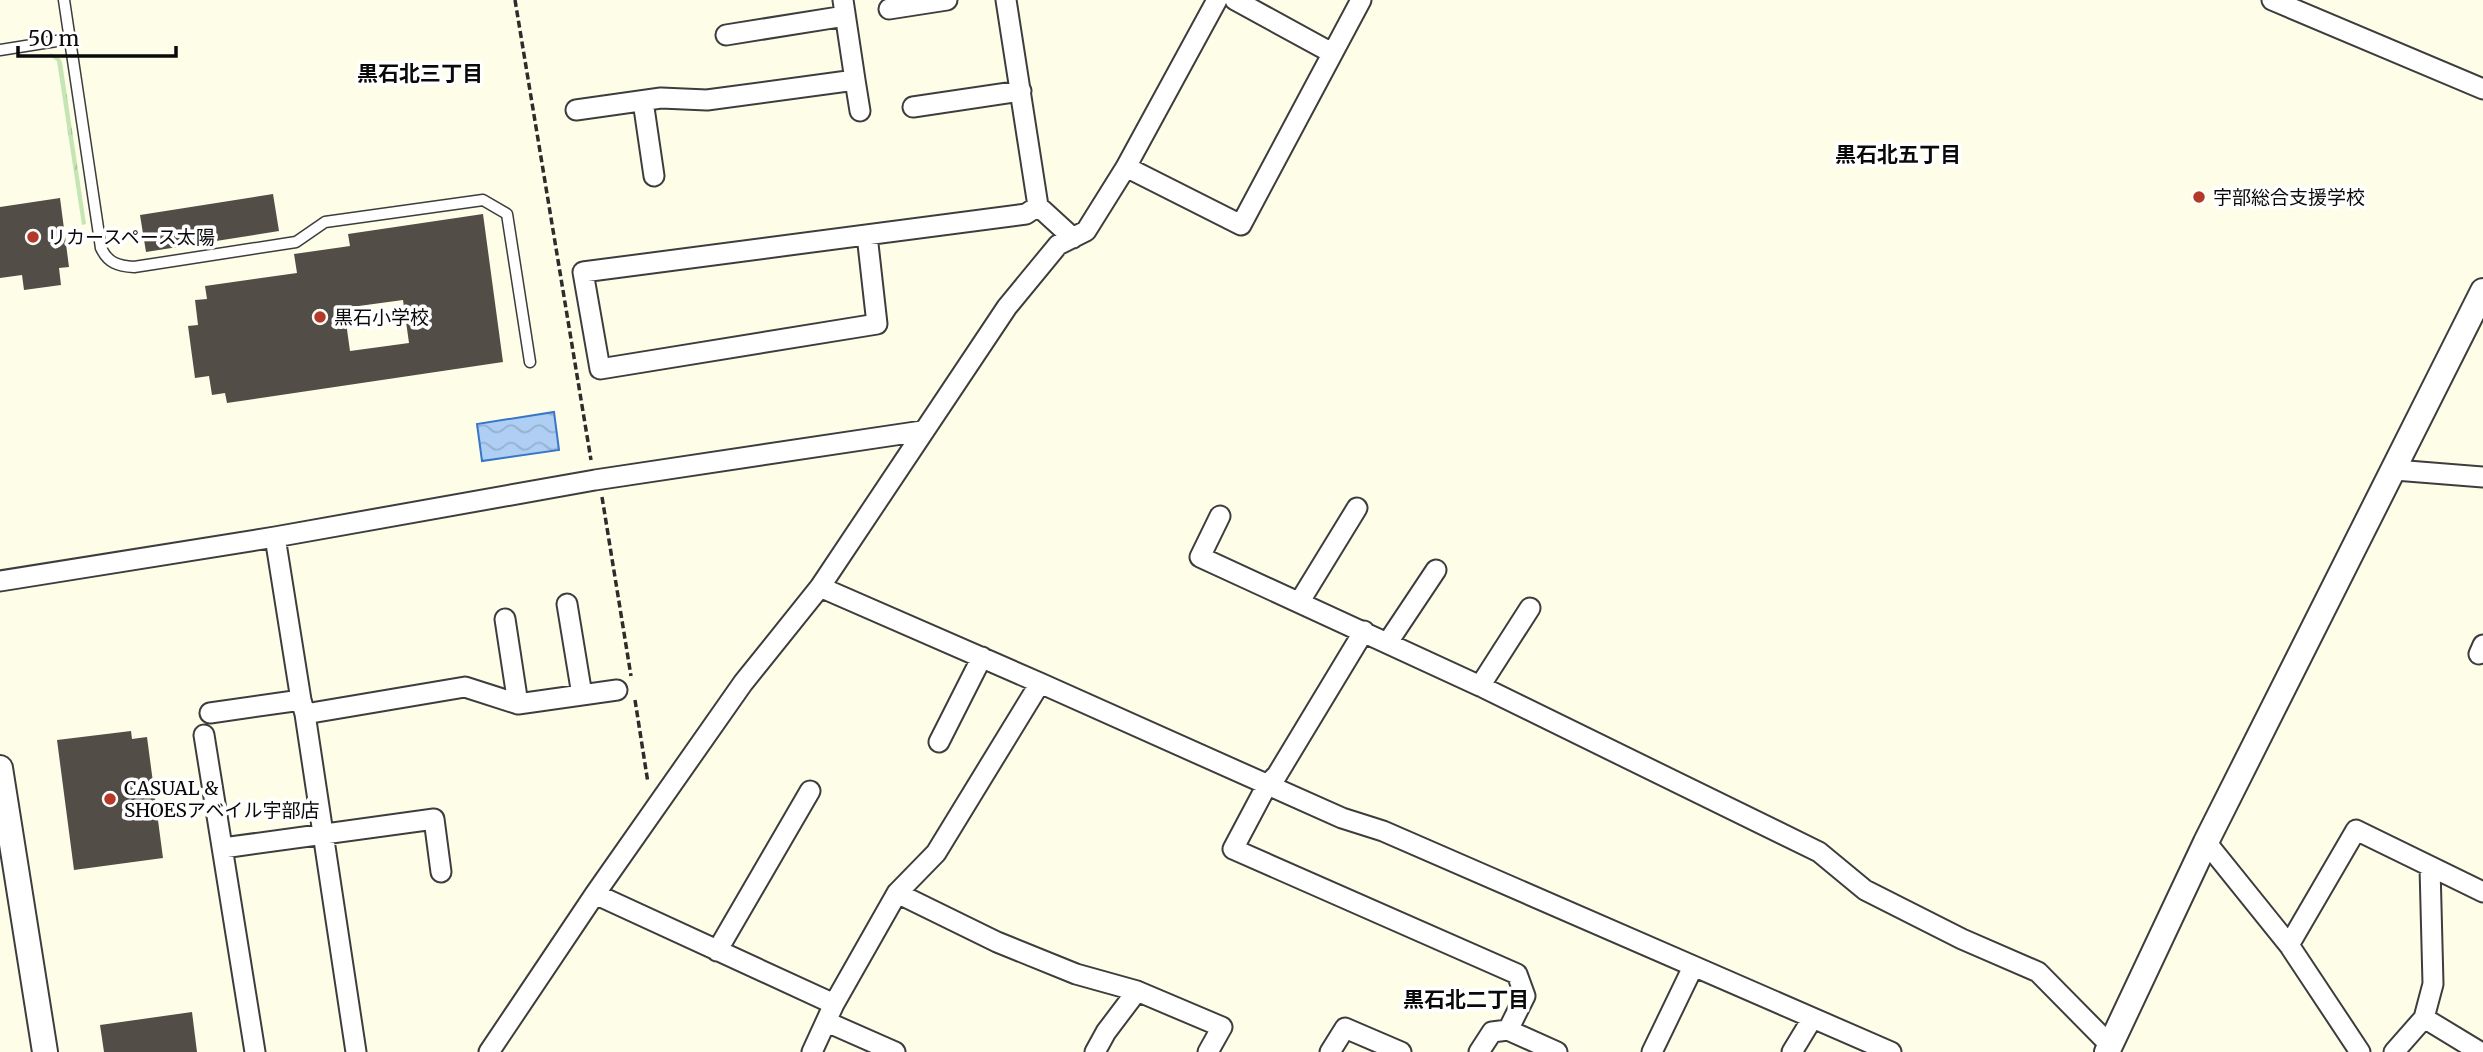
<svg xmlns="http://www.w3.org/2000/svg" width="2483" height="1052" viewBox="0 0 2483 1052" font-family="Merriweather,'Noto Sans JP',serif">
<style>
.grass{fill:url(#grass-tufts)}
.water{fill:url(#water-waves);stroke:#3876c8;stroke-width:2}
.building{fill:#524d47;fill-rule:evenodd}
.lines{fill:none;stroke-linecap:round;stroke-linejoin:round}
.service-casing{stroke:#3d3d3d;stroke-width:13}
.minor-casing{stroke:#3d3d3d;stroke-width:23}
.tertiary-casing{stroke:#3d3d3d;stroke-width:28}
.path{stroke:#2c2c2c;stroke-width:3.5;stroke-dasharray:7 3.5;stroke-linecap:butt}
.service{stroke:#fff;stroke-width:10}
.minor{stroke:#fff;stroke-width:19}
.tertiary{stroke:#fff;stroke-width:24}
.poi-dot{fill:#b43928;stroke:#fff;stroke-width:2.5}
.labels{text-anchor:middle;stroke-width:7;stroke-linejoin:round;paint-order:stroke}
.poi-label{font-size:19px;fill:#0a0a0a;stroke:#fff;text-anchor:start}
.neighbourhood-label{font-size:21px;font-weight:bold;fill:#0a0a0a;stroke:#fff}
</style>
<defs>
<pattern id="grass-tufts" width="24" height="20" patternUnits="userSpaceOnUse" patternTransform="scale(1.75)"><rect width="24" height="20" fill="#c5e6b4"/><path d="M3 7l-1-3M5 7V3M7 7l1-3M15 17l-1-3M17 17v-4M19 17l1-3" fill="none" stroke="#a8c499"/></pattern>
<pattern id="water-waves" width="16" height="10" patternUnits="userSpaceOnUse" patternTransform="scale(1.75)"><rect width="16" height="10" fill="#aecef3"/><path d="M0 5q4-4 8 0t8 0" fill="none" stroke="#94b0cf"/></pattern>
</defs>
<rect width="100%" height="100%" fill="#fefee8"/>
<path class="grass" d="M50 53 59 57 62 62 86 224 82 225 57 61 51 57Z"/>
<path class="water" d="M554 412 559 450 482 461 477 424Z"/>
<path class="building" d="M273 194 279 231 146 252 140 215Z
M60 198 69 267 59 268 61 285 24 290 22 275 0 278V207Z
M483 214 503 362 227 403 225 393 212 395 209 376 195 378 188 326 198 325 195 300 207 299 205 286 297 273 294 254 350 246 348 234ZM403 300 409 343 350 351 344 308Z
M131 731 132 739 147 737 163 858 74 870 57 740Z
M192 1012 197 1052H104L100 1025Z"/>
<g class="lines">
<defs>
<path id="service" d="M64 0 101 248C108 263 118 266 134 267L296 242 325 222 483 200 507 214 530 362
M0 50 69 39"/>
<path id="minor" d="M1006 0 1038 206 1073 238
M1235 0 1332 53
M2272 0 2483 89
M889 9 947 0
M726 35 845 16
M855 80 860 111
M643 101 654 176
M913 107 1021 91
M576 110 661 98 707 100 855 80 843 0
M1126 167 1241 225 1361 0
M867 235 877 324 600 369 583 272 1026 214 1038 206
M2395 470 2483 477
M1220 516 1200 557 1480 686 1819 852 1865 890 1962 939 2038 972 2111 1046
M275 537 301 700 305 714 356 1052
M0 581 275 537 595 480 922 431
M820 587 1040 683 1342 818 1383 831 1891 1052
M1300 601 1357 508
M567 604 582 695
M505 619 518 704
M1364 631 1277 775 1267 785 1233 849 1517 974 1525 996 1508 1030 1557 1052
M1388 642 1436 570
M2479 654 2483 645
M1480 686 1530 608
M210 713 301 700
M305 714 465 687 518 704 617 690
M204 735 255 1052
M939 742 982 657
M2206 842 2289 945 2360 1052
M223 848 434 819 441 872
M897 893 997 942 1076 974 1137 991 1222 1027 1208 1052
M595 894 834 1004
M2289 945 2356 830 2483 892
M717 951 810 791
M2424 1018 2480 1052
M827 1022 895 1052
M489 1052 595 894 743 683 820 587 1007 307 1058 245 1086 231 1126 167 1217 0
M812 1052 834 1004 897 893 936 853 1040 683
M1095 1052 1106 1032 1137 991
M1330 1052 1345 1028 1401 1052
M1479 1052 1492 1032 1508 1030
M1652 1052 1693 967
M1792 1052 1812 1019
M2394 1052 2424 1018 2433 984 2430 867"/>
<path id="tertiary" d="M0 768 45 1052
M2107 1052 2206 842 2483 291"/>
</defs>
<use href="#service" class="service-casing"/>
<use href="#minor" class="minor-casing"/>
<use href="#tertiary" class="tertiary-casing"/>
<path class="path" d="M515 0 591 460
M602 497 631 676
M635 700 648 783"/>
<use href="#service" class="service"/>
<use href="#minor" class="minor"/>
<use href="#tertiary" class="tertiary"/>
</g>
<g class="poi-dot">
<circle cx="2199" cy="197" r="7"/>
<circle cx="33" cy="237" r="7"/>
<circle cx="320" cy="317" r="7"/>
<circle cx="110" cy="799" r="7"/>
</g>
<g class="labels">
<g class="poi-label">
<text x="2213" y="204">宇部総合支援学校</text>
<text x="47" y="244">リカースペース太陽</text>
<text x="334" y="324">黒石小学校</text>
<text x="124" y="795">CASUAL &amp;<tspan x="124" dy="22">SHOESアベイル宇部店</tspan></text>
</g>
<g class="neighbourhood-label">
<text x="420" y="81">黒石北三丁目</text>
<text x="1898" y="162">黒石北五丁目</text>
<text x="1466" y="1007">黒石北二丁目</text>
</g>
</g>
<path d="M18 46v10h158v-10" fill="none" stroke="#0a0a0a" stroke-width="3.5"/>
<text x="28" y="46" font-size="21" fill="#0a0a0a" stroke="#ffffff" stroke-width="5" paint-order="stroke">50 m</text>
</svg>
